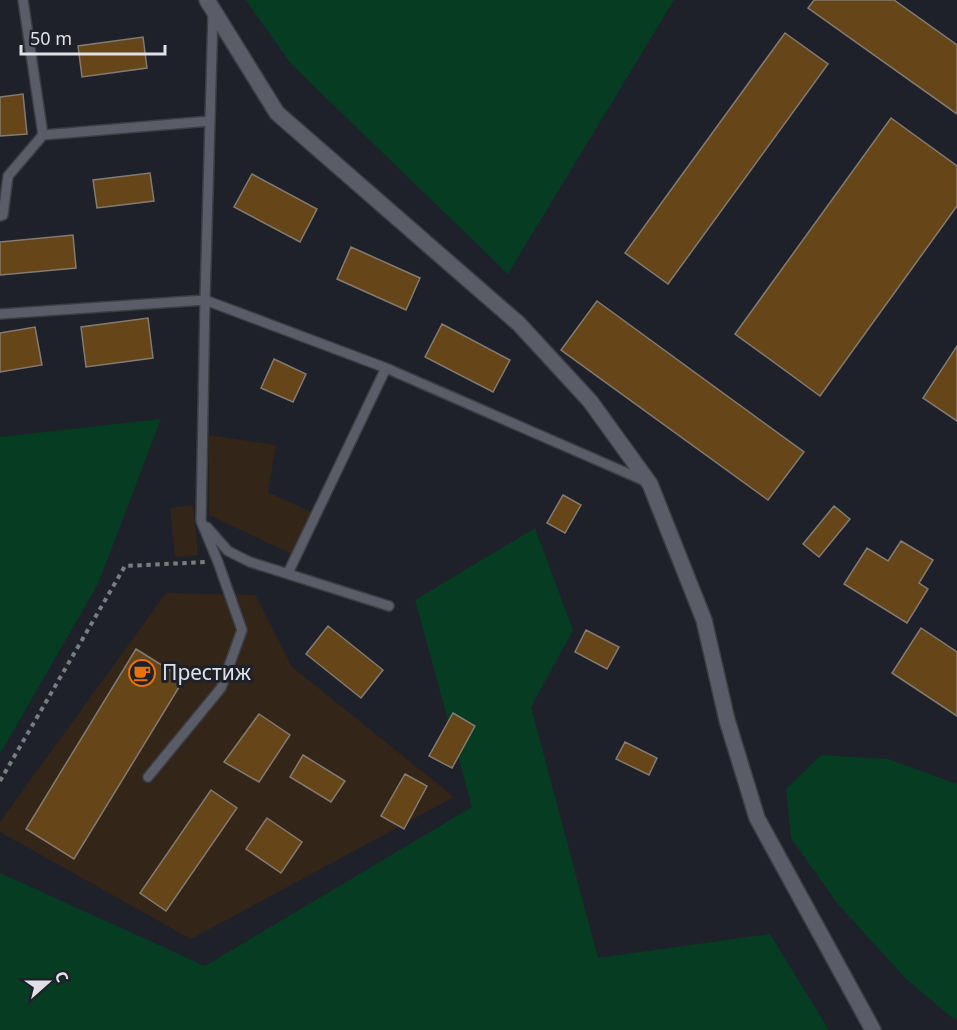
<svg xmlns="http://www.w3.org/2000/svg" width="957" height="1030" viewBox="0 0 957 1030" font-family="'Noto Sans',sans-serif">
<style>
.commercial{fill:#342519}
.industrial{fill:#332518}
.green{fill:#053c22}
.building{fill:#664619;stroke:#837b72;stroke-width:1.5}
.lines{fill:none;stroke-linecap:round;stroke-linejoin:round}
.service-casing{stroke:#3c3e45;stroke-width:12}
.tertiary-casing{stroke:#3c3e45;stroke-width:18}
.path{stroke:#7a7c84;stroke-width:4;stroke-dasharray:4.5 4.5;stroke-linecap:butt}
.service{stroke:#5a5d67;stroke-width:9}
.tertiary{stroke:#5a5d67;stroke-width:15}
.labels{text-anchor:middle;stroke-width:6;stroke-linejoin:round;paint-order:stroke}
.poi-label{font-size:21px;fill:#e0e1e7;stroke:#1e2129;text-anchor:start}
</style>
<rect width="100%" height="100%" fill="#1e2129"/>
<path class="commercial" d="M166 593 255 595 292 667 454 797 191 939 0 832V822Z"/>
<path class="industrial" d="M209 435 276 445 268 492 313 513 296 556 209 515Z
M193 505 198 555 175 557 170 508Z"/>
<path class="green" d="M246 0H674L508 274 291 64Z
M161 419 98 584 0 754V437Z
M535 528 573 630 531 707 598 958 770 934 829 1030H0V873L205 966 472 807 415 600Z
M821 755 888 759 957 784V1018L955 1020 906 979 837 903 791 838 786 789Z"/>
<path class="building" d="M814 0H894L957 45V114L808 8Z
M785 33 828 64 668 284 625 253Z
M143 37 147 68 82 77 78 46Z
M23 94 27 134 0 136V97Z
M891 118 957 166V206L820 396 735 334Z
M150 173 154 201 97 208 93 180Z
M252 174 317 209 300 242 234 207Z
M73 235 76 268 0 275V242Z
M351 247 420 278 406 310 337 279Z
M597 301 804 452 768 500 561 350Z
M148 318 153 358 86 367 81 327Z
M442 324 510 360 493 392 425 357Z
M35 327 42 365 0 372V333Z
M957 346V421L923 398Z
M274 359 306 374 293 402 261 388Z
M563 495 581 505 565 533 547 523Z
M834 506 850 519 819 557 803 544Z
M901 541 933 560 919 583 928 589 907 623 844 584 867 548 888 561Z
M328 626 383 670 361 698 306 654Z
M921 628 957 652V716L892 673Z
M586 630 619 647 607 669 575 652Z
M136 649 184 679 74 859 26 829Z
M453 713 475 726 452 768 429 756Z
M259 714 290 735 259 782 224 762Z
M625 742 657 758 649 775 616 759Z
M303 755 345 781 331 802 290 777Z
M405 774 427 786 404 829 381 816Z
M211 790 237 808 166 911 140 893Z
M267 818 302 842 281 873 246 849Z"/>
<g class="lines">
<defs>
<path id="service" d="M23 0 43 135
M0 216 3 215 8 176 43 135 210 121
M0 314 205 300 386 368 645 481
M207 527 228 551 250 562 389 606
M288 573 386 368
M148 777 221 688 242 630 218 562 201 521 205 300 213 12"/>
<path id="tertiary" d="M207 0 277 113 519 324 590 401 650 484 704 620 727 720 757 818 873 1030"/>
</defs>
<use href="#service" class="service-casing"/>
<use href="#tertiary" class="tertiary-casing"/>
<path class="path" d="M0 781 125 566 206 562"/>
<use href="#service" class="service"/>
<use href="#tertiary" class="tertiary"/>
</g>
<defs>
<symbol id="cafe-ring" viewBox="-11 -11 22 22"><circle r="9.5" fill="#1e2129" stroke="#e8710a" stroke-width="1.5"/><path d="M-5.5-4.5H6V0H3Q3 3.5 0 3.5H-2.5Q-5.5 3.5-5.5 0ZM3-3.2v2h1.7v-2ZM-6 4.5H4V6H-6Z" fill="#e8710a"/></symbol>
</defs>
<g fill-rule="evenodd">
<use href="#cafe-ring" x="127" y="658" width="30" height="30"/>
</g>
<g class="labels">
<g class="poi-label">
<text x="162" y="680">Престиж</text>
</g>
</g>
<g transform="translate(48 982) rotate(69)" stroke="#1e2129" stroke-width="4.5" paint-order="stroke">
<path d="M0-4.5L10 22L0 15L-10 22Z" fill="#e0e1e7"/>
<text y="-9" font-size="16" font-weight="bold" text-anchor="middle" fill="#e0e1e7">С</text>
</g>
<path d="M21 45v9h144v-9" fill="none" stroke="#e0e1e7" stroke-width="3"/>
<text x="30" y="45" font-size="18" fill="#e0e1e7" stroke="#1e2129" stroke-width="4.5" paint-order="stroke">50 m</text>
</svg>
